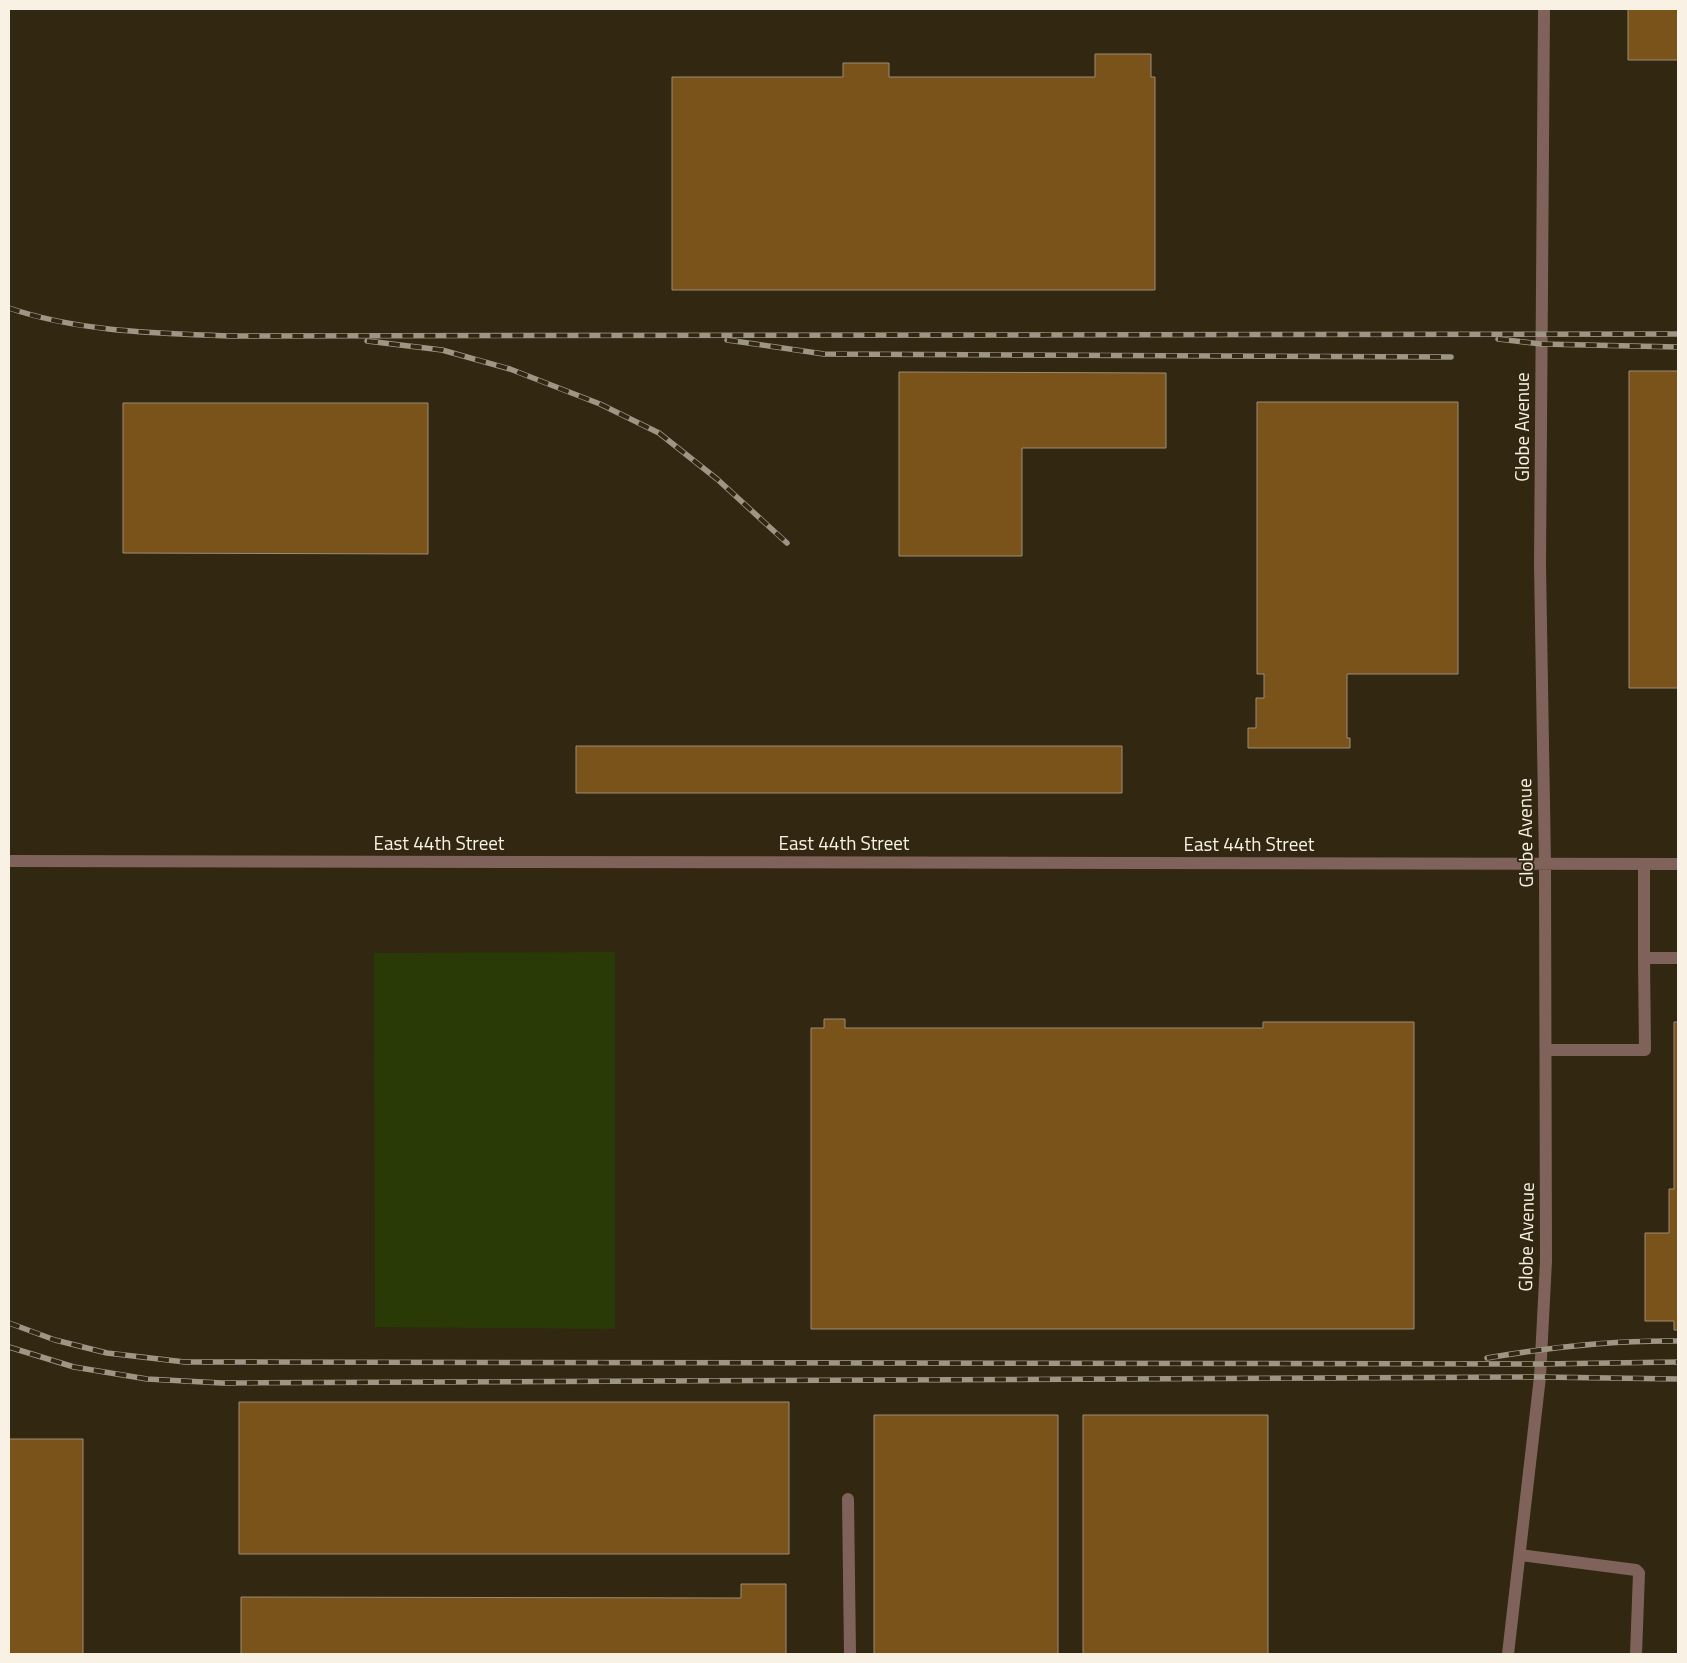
<svg xmlns="http://www.w3.org/2000/svg" width="1687" height="1663" viewBox="0 0 1687 1663" font-family="'Titillium Web',sans-serif">
<style>
.green{fill:#2a3a06}
.building{fill:#79531a;stroke:#9e8c76}
.lines{fill:none;stroke-linecap:round;stroke-linejoin:round}
.service{stroke:#7f635a;stroke-width:12}
.minor{stroke:#7f635a;stroke-width:12}
.rail-casing{stroke:#9e9584;stroke-width:5.5}
.rail{stroke:#322711;stroke-width:4;stroke-dasharray:11;stroke-linecap:butt}
.labels{text-anchor:middle;stroke-width:4;stroke-linejoin:round;paint-order:stroke}
.street-label{font-size:19px;fill:#f9f1e4;stroke:#322711}
</style>
<rect width="100%" height="100%" fill="#322711"/>
<path class="green" d="M615 952V1329L375 1327 374 953Z"/>
<path class="building" d="M1628 9H1678V60H1628Z
M1095 54H1151V77H1155V290H672V77H843V63H889V77H1095Z
M1629 371H1678V688H1629Z
M899 372 1166 373V448H1022V556H899Z
M1257 402H1458V674H1347V738H1350V748H1248V728H1256V698H1264V674H1257Z
M123 403H428V554L123 553Z
M576 746H1122V793H576Z
M824 1019H845V1028H1263V1022H1414V1329H811V1028H824Z
M1674 1022H1678V1330H1674V1321H1645V1233H1669V1189H1674Z
M239 1402H789V1554H239Z
M874 1415H1058V1654H874Z
M1083 1415H1268V1654H1083Z
M9 1439H83V1654H9Z
M741 1584H786V1654H241V1597L741 1598Z"/>
<g class="lines">
<path class="service" d="M1644 864V958H1678
M1546 1050H1645L1644 958
M848 1499 850 1654
M1520 1555 1636 1570 1639 1573 1636 1654"/>
<path class="minor" d="M9 861 1678 864
M1508 1654 1540 1377 1546 1261 1545 864 1540 565 1544 9"/>
<defs>
<path id="rail" d="M9 308C79 332 156 333 230 336L1678 334
M1498 339 1541 344 1678 347
M727 340 824 354 1451 357
M367 341 442 350 510 369 600 404 659 433 717 479 787 543
M9 1323 55 1340 107 1353 185 1362 1541 1364 1678 1362
M9 1347 74 1367 147 1379 222 1383 1540 1377 1678 1379
M1487 1358C1551 1347 1614 1340 1678 1341"/>
</defs>
<use href="#rail" class="rail-casing"/>
<use href="#rail" class="rail"/>
</g>
<g class="labels">
<g class="street-label">
<text transform="translate(1522 427) rotate(-90)" y="7">Globe Avenue</text>
<text transform="translate(1525 833) rotate(-91)" y="7">Globe Avenue</text>
<text x="439" y="850">East 44th Street</text>
<text x="844" y="850">East 44th Street</text>
<text x="1249" y="851">East 44th Street</text>
<text transform="translate(1526 1237) rotate(-89)" y="7">Globe Avenue</text>
</g>
</g>
<rect width="1687" height="1663" fill="none" stroke="#f9f1e4" stroke-width="20"/>
</svg>
